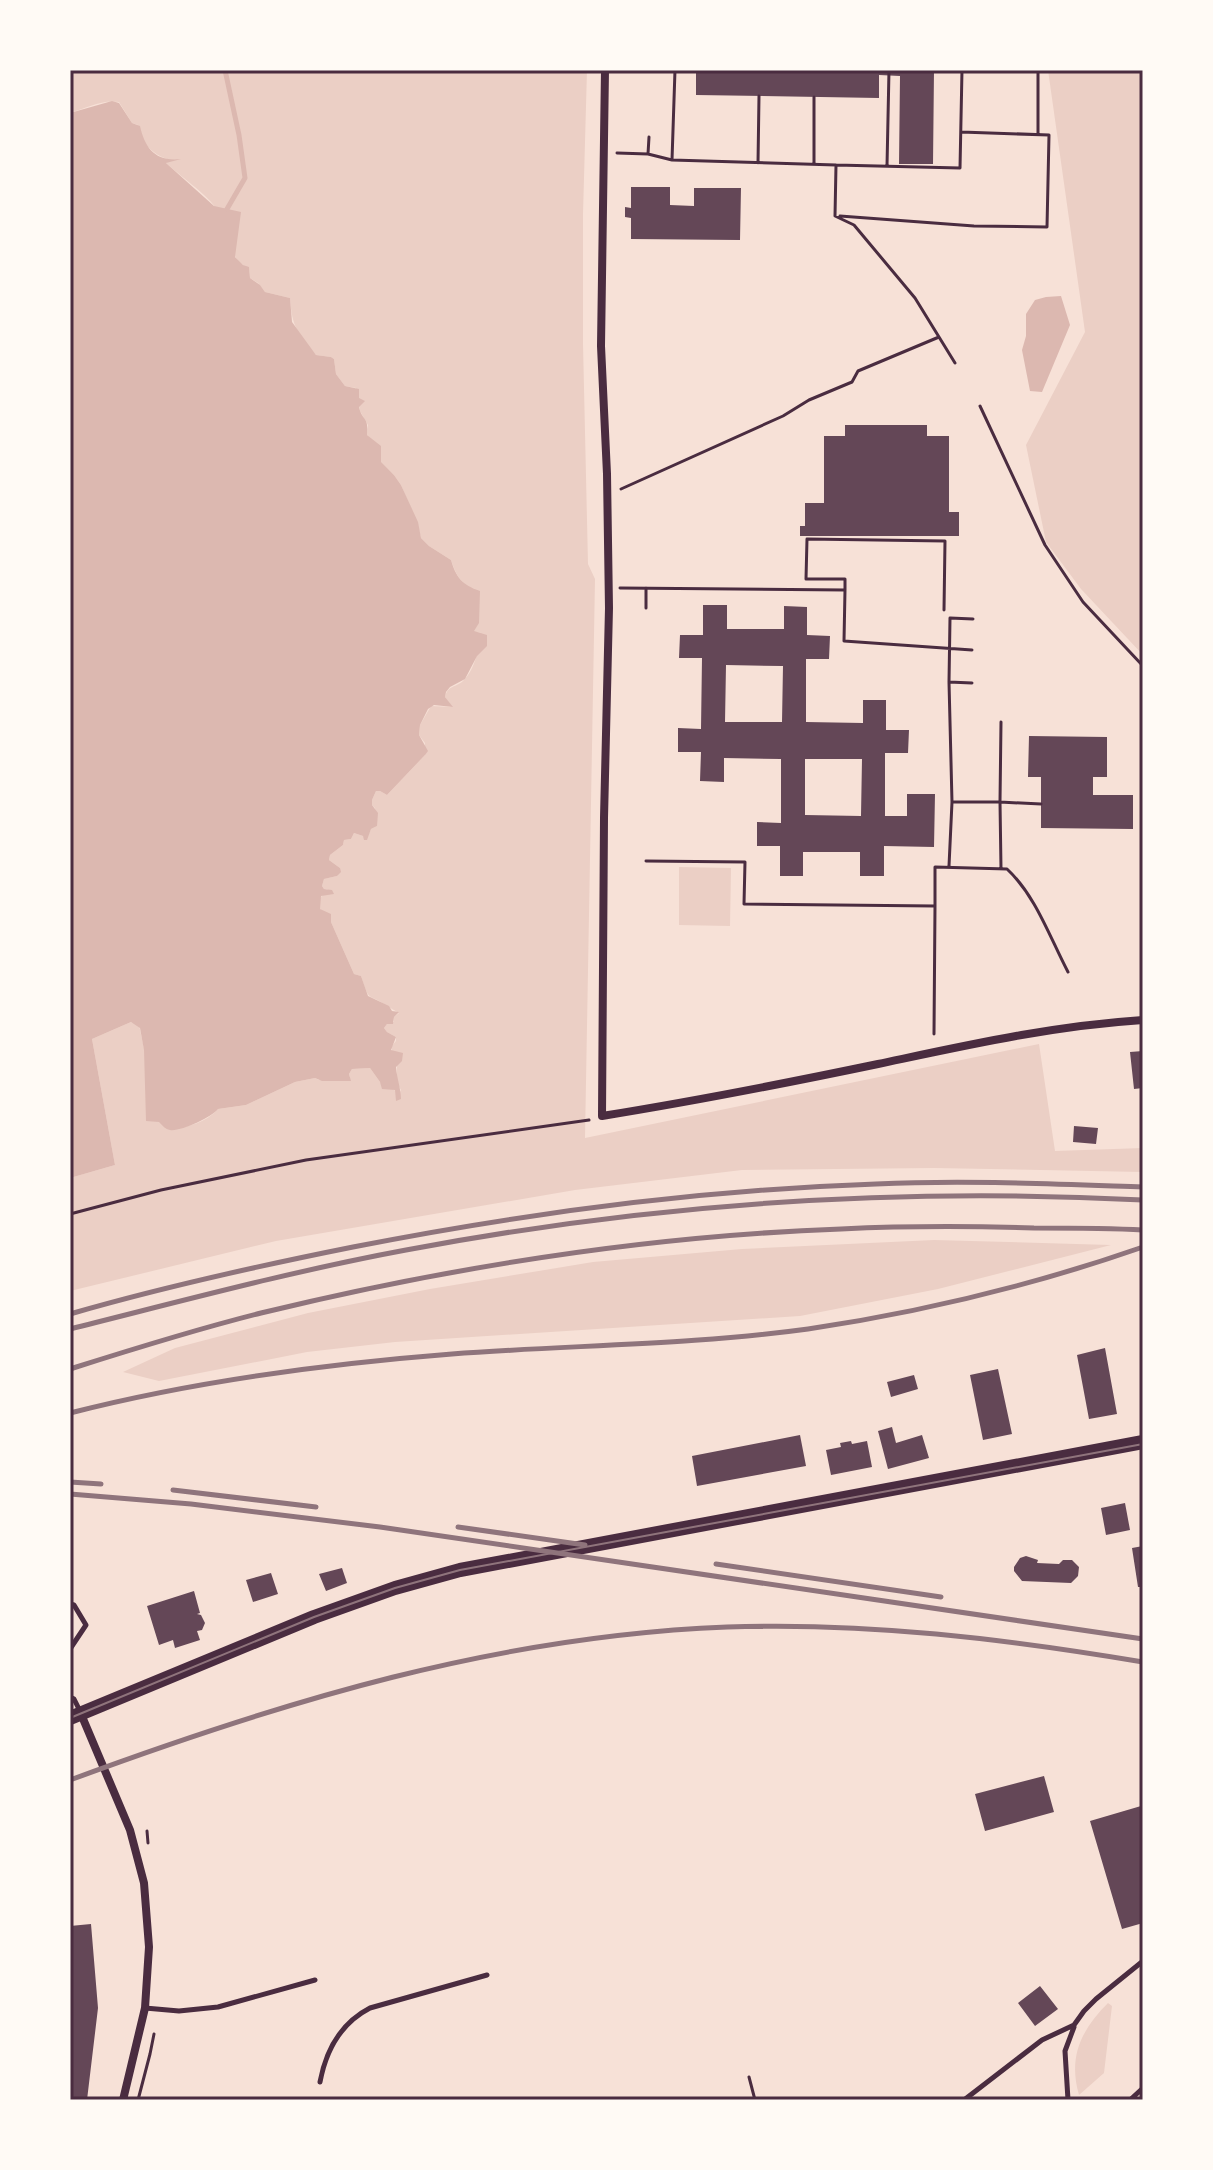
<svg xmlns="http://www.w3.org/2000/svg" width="1213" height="2170" viewBox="0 0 1213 2170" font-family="Poppins,sans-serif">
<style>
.green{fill:#ebcfc5}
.water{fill:#dcb8b0}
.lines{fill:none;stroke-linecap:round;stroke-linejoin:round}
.stream{stroke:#dcb8b0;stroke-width:5}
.building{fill:#644757;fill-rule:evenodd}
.path{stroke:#4a2c40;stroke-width:3}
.service{stroke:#4a2c40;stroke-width:5}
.minor{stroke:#4a2c40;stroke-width:8}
.secondary{stroke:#4a2c40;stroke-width:14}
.tram{stroke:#8f747c;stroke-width:2}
.rail{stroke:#8f747c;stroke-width:5}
.neatline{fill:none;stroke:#4a2c40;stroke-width:3}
</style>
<rect width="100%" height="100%" fill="#f7e1d7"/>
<path class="green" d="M70 70H587L583 214V344L588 564 595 579 585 1138 1039 1044 1055 1151 1143 1148V1172L934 1168 742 1170 575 1190 276 1241 70 1291V1178L115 1165 92 1039 131 1022 139 1025 160 1122 166 1128C184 1129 206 1123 218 1109L246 1105 295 1082 315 1078 319 1080 350 1077 349 1074 352 1069 370 1068 380 1082 396 1091V1101L401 1090 397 1083V1065L391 1047 396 1041V1037L387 1032 384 1028 387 1024 394 1022V1017L399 1013C395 1011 391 1008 387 1006 367 992 370 1004 361 976L354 974 331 922 320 909V898L328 889H324L322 886 324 879 337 876 340 868 329 860 330 855 343 845 344 840 351 839 354 833 363 836 366 840 371 829 377 826 375 808 372 805V800L376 791H380L387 795 425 755V743L419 735 420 725 431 706 452 707 445 697C448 685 455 688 463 681 476 668 478 650 481 633L474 632 470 588C459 581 455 572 451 560L429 546 421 538 417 522 401 485 394 475 381 463V449L367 435 368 425 360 411 356 388 345 386 336 374 334 359 331 357 316 355C298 333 292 328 290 298L265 292 258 283 250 278 249 268C227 260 226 226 215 207 206 194 179 175 166 163L170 160C151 154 143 144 138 125L132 123 119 102C103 99 86 108 70 113Z
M1048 70H1143V655L1081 589 1046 542 1026 445 1085 332Z
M679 867 731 868 730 926 679 925Z
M934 1240 1111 1245 938 1289 800 1316 395 1342 307 1352 159 1381 123 1372 175 1348 308 1313 430 1289 593 1262 742 1249Z
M1108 2003 1112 2006 1104 2073 1079 2095C1068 2057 1081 2030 1108 2003Z"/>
<path class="water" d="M112 101 119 103 132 123 140 126C145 148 155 162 181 159L166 163 214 206 241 212 235 257 243 265 249 267 250 278 260 285 265 292 290 298 292 322 316 355 331 357 334 359 336 374 345 386 359 389V398L365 401 359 407C362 421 369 416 367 435L381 446V462L394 475 401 485 418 522 421 538 429 546 451 560C456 577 462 585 480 591L479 623 474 631 487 635V646L477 656 465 679 450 687 446 692 445 697 453 707 434 705 428 709 420 725 419 735 428 751 425 755 387 795 380 791H376L372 800V805L378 813 377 826 371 829 367 840H364L363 836 354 833 351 839 344 840 343 845 330 855 329 860 340 868 341 872 337 876 324 879 322 886 324 889 332 890 334 894 321 896 320 909 331 914V922L354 974 361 976 368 996 389 1006 392 1011 399 1012 394 1017 393 1024H387L384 1028 387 1032 396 1037 391 1050 403 1053 402 1061 396 1067C397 1079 401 1089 401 1099L396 1101 395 1090 382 1089 380 1082 370 1068 352 1069 349 1074 351 1081H322L315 1078 295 1082 246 1105 218 1109C212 1117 180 1132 170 1130 165 1129 163 1126 159 1122L146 1121 144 1050 140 1028 131 1022 92 1039 115 1165 70 1178V113Z
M1061 296 1070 325 1042 392 1030 391 1022 350 1026 336V314L1035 300 1046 297Z"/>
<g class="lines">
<path class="stream" d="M225 70 239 135 245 178 227 209"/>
</g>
<path class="building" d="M696 70H934L933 164H899L900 76 879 75V98L696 95Z
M631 187H670V205L694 206V188H741L740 240 631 239V218L625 217V207L631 208Z
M845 425H927V436H949V512H959V536H800V526H805V503H824V436H845Z
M703 605H727V629H784V606L807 607V635L830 636 829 659H806V722L863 723V700H886V730H909L908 753H885V816H907V794H935L934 847 884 846V876H860V852H803V876H780V846H757V822L781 823V759L724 758V782L700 781 701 752H678V728L701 729 702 658H679L680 635H703ZM726 665 783 666 782 722H725ZM805 759H862L861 816 805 815Z
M1029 736 1107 737V777H1093V795H1133V829L1041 828V777H1028Z
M1143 1051V1088L1134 1089 1130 1052Z
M1074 1126 1098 1128 1096 1144 1073 1142Z
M1105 1348 1117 1414 1089 1419 1077 1355Z
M998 1369 1012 1434 983 1440 970 1375Z
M914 1375 918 1389 891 1397 887 1382Z
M892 1427 896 1443 922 1435 929 1458 888 1469 878 1431Z
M800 1435 806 1466 697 1486 692 1456Z
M851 1441 852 1444 867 1441 872 1467 831 1475 826 1450 841 1447 840 1443Z
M1125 1503 1130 1530 1106 1535 1101 1508Z
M1143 1546V1587H1138L1132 1548Z
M1026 1556 1038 1560 1037 1563 1059 1564 1063 1560H1072L1079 1567 1078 1576 1071 1583 1022 1581 1014 1571V1567L1020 1558Z
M342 1568 347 1583 326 1591 319 1574Z
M271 1573 278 1594 253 1602 246 1580Z
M194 1591 200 1613 197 1614 201 1615 205 1623 202 1630 197 1631 200 1640 175 1648 173 1640 159 1645 147 1606Z
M1044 1776 1054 1812 985 1831 975 1794Z
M1141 1806 1143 1813V1923L1122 1929 1090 1821Z
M91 1924 98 2008 87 2100H70V1926Z
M1040 1986 1058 2009 1035 2026 1018 2003Z"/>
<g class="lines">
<path class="path" d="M675 70 672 160 836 165 835 216 854 225 915 298 955 363
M814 97V164
M1038 134V70
M617 153 648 154 672 160
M648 154 649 137
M758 163 759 96
M836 165 960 168 962 70
M887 166 889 70
M840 216 974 226 1047 227 1049 135 961 132
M980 406 1045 545 1083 602 1143 666
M621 489 783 416 809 400 852 382 858 371 939 337
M620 588 845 590 844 641 972 650
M845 590V579H806L807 539 945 541 944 610
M646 608V588
M949 682 952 802H1000L1001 869
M972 683 949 682 950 618 973 619
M1001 722 1000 802 1041 804
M646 861 745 862 744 904 935 906V867L1007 869C1036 896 1050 938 1068 972
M949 866 952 802
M934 1034 935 906
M70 1214 161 1190 306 1160 589 1120
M147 1831 148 1843
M749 2077 755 2100
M138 2100 150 2054 154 2034"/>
<path class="service" d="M70 1604 74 1605 86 1625 70 1649
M70 1697 74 1699 81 1713
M145 2008 179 2011 218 2007 315 1980
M320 2082C326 2050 341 2023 370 2008L487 1975
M964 2100 1042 2040 1074 2025 1084 2011 1096 1999 1143 1961
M1068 2100 1065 2051 1074 2027
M1130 2100 1143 2088"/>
<path class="minor" d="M605 70 601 346 607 474 609 608 604 818 602 1116C695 1101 787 1083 878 1064 968 1045 1051 1026 1143 1020
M81 1714 130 1830 144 1883 149 1947 145 2008 123 2100"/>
<path class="secondary" d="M70 1718 314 1617 395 1588 460 1570 1143 1442"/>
<path class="tram" d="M70 1718 314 1617 395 1588 460 1570 1143 1444"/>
<path class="rail" d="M70 1314C163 1287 258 1266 353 1247 526 1213 700 1190 876 1184 965 1180 1054 1184 1143 1187
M70 1329C182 1301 293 1271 406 1250 649 1204 897 1187 1143 1200
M70 1369C133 1349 197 1329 261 1313 451 1267 646 1236 841 1229 905 1226 970 1226 1034 1228 1070 1228 1107 1228 1143 1230
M70 1413C195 1381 324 1364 452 1354 571 1345 691 1345 808 1329 922 1312 1034 1285 1143 1247
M70 1482 101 1484
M173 1490 316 1507
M70 1494 191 1504 380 1527 1143 1639
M458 1527 585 1545
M716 1564 941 1597
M70 1780C284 1701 497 1636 727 1627 867 1622 1006 1639 1143 1662"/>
</g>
<rect width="1213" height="2170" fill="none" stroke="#fffaf5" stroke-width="144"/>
<rect x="72" y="72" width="1069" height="2026" class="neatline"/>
</svg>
